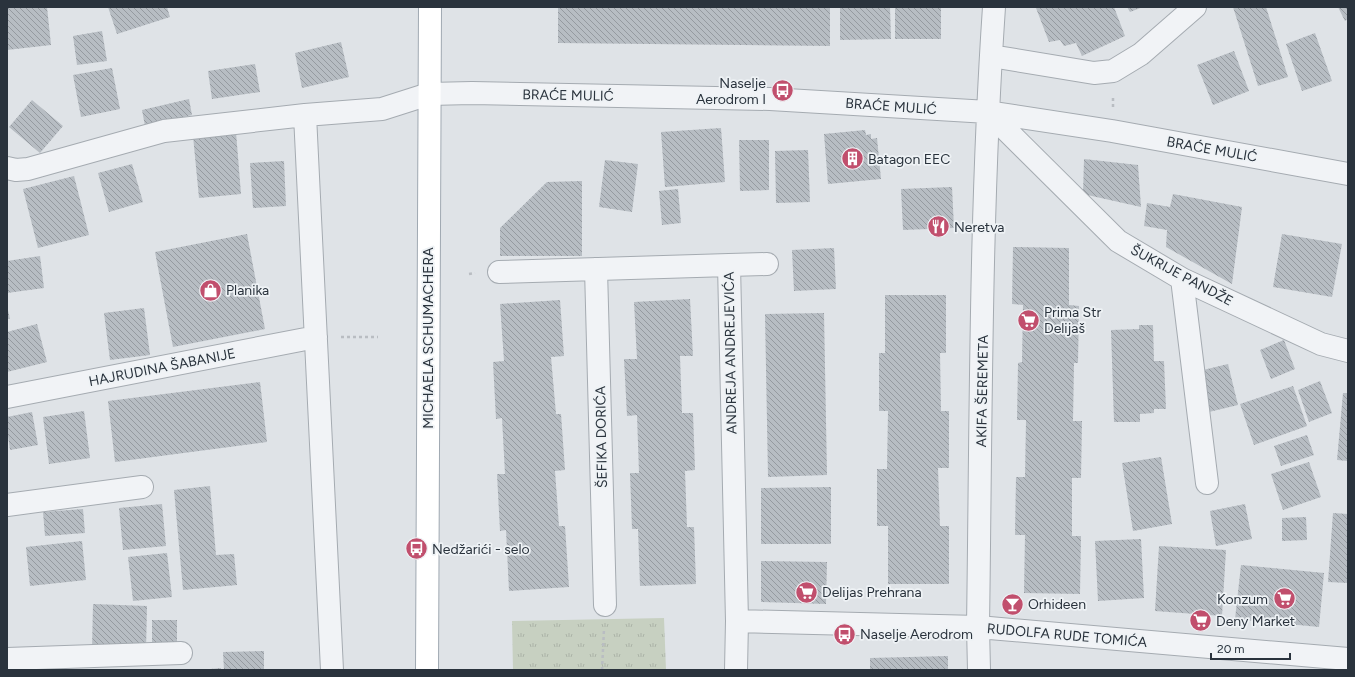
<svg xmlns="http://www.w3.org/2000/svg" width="1355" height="677" viewBox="0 0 1355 677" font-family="Figtree,sans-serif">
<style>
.grass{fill:url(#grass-tufts)}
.building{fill:url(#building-back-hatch)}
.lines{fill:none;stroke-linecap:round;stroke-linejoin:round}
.minor-casing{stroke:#a5abb1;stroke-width:24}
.major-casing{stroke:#a0a9b2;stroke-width:24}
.path{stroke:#b9bdc2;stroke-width:2.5;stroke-dasharray:3 3;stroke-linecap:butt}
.minor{stroke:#f1f3f6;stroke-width:22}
.major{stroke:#fff;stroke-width:22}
.labels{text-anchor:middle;stroke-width:3.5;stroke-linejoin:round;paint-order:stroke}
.poi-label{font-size:14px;fill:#2a333d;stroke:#eef2f5;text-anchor:start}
.street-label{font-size:14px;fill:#2a333d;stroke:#eef2f5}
</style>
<defs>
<pattern id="grass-tufts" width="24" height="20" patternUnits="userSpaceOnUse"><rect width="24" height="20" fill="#c7d0c1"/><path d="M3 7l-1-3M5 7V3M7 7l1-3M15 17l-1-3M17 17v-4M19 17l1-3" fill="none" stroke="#abb3a7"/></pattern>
<pattern id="building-back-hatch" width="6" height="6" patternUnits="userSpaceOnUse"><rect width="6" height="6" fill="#b7bdc3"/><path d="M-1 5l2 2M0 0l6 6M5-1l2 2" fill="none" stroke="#959aa0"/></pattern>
</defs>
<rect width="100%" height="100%" fill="#dfe3e7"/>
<path class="grass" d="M664 618 666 670H513L512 621Z"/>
<path class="building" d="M16 7H47L51 45 7 50V8Z
M108 7H167L170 17 117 34Z
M558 7H830V46L558 43Z
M840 7H890L891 39 840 40Z
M895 7H941V39H895Z
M1039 7H1114L1125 36 1082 56 1076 43 1064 46 1060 40 1049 42 1036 8Z
M1127 7H1143L1130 12Z
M1233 7H1266L1288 77 1258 86Z
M1338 7H1348V19L1345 21Z
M102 31 107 61 77 65 73 36Z
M1315 33 1332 81 1302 91 1286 44Z
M341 42 349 77 302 88 295 53Z
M1234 51 1249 91 1213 105 1197 65Z
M255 64 260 92 212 99 208 71Z
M112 68 120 109 81 117 73 75Z
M189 99 192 115 145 126 142 110Z
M32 100 63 126 40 153 9 127Z
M721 128 725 182 665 187 661 132Z
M865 130 866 135 871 134V139L877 138 881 179 828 184 824 134Z
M236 132 241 194 199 198 193 136Z
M739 140H769V190L740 191Z
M808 150 810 202 776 203 775 151Z
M1084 159 1138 165 1141 207 1083 194Z
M605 160 638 164 632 212 599 207Z
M284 161 286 206 253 208 250 163Z
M132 164 143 202 109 212 98 173Z
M74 176 89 235 38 248 23 189Z
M582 181V256H500V228L547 182Z
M952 187 954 228 903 230 901 189Z
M678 189 681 223 662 225 659 191Z
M1173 194 1242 207 1232 284 1166 247 1167 230 1144 226 1147 203 1170 207Z
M247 234 265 329 173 347 155 252Z
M1282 234 1342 244 1332 297 1273 287Z
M1013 247 1069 248V305L1079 306 1078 363H1074L1073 421H1082L1081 478H1072V536H1081L1080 594 1024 593 1025 535H1015L1016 477H1025L1026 420H1017L1018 363 1022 362 1023 305 1012 304Z
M834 248 836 289 794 291 792 250Z
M40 256 44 288 7 293V261Z
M885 295H946V353H940L941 411H949V468H938L940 526H949V584H888V526H877V469H887L888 411H879V353H885Z
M690 299 693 356H680L682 413H693L695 470 685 471 687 527H694L696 584 640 586 638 529H632L630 473H639L637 415 627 416 624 359H637L634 302Z
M560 300 564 356 551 357 556 414H561L565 470 555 471 559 526H565L569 587 509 591 506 530 500 531 497 474H505L502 418 496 419 493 362 504 361 500 304Z
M7 306 10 319H7Z
M144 308 150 355 110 360 104 313Z
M824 313 827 475 768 477 765 314Z
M37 324 47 362 7 372V332Z
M1139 325H1153L1154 361H1164L1166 409H1154V413L1140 414V422H1114L1111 330 1139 329Z
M1284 340 1295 369 1271 379 1260 350Z
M1228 364 1238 405 1209 412 1199 371Z
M1320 381 1332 413 1309 422 1298 390Z
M260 382 267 442 115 462 108 401Z
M1293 386 1307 426 1254 445 1240 404Z
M1343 393H1348V461L1337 460Z
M84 411 90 458 49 464 43 417Z
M32 412 38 445 10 450 7 429V417Z
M1307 435 1314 455 1281 466 1274 446Z
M1161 457 1172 524 1133 531 1122 463Z
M1309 462 1321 497 1283 510 1271 474Z
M210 486 216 555 234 554 237 585 183 590 174 490Z
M831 487V544H761V488Z
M162 504 166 546 123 550 119 508Z
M1245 504 1252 539 1216 546 1210 511Z
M83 509 85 533 45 536 43 512Z
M1333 513 1348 514V583L1328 582Z
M1306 517 1307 540 1282 541V518Z
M1141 539 1144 598 1098 601 1095 541Z
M82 541 86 580 30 586 26 547Z
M1159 546 1226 550 1222 616 1155 611Z
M167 553 172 597 133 601 128 557Z
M761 561 827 562 826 604 761 602Z
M1241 565 1324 573 1319 627 1235 619Z
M93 604 147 606 146 651 92 649Z
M152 620H177V644L152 645Z
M264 651V670H224L223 652Z
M948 656V670H870V658Z
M221 668V670H210V669Z"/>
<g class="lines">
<defs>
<path id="minor" d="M991 56 1094 73 1113 71 1141 54 1195 7
M988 112 1118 241 1182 279 1321 344 1348 351
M305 115 332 670
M7 168 16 170 28 169 164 131 305 115 382 109 429 94 472 93 770 99 988 112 1112 131 1348 174
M729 265 767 264
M596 269 605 605
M499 272 729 265 737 621 736 670
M1182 279 1207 483
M7 397 316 337
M7 505 142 487
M737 621 978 627 1348 659
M7 659 181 653
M979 670 978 627C981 420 980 213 994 7"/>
<path id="major" d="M427 670 430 7"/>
</defs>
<use href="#minor" class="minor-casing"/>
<use href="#major" class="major-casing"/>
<path class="path" d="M1113 107V96
M469 274 475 273
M341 337H378
M602 670 604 629"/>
<use href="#minor" class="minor"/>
<use href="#major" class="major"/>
</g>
<defs>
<symbol id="bus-disc" viewBox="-11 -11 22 22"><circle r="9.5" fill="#c14f6d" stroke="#eef2f5"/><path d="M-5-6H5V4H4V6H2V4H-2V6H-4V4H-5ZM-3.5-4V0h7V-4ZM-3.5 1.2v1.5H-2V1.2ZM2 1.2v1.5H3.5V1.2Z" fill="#fff"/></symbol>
<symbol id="building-disc" viewBox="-11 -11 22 22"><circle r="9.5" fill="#c14f6d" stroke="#eef2f5"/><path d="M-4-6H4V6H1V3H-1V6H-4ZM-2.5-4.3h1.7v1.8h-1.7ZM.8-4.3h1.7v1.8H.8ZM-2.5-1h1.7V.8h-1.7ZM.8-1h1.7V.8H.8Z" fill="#fff"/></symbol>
<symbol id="restaurant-disc" viewBox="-11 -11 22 22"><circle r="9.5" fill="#c14f6d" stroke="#eef2f5"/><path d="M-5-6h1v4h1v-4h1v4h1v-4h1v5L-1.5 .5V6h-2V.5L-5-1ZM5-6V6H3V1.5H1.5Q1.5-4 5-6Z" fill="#fff"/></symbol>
<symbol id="shop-disc" viewBox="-11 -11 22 22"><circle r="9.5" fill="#c14f6d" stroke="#eef2f5"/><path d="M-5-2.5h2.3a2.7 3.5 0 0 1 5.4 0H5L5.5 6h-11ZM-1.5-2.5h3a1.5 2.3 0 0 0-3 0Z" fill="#fff"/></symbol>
<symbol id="supermarket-disc" viewBox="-11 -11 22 22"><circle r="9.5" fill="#c14f6d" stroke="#eef2f5"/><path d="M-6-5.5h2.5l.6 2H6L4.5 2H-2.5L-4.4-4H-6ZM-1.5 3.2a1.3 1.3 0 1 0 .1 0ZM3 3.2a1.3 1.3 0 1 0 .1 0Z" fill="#fff"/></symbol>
<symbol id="bar-disc" viewBox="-11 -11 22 22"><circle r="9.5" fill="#c14f6d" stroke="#eef2f5"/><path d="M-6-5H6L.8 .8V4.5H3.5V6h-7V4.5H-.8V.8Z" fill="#fff"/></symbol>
</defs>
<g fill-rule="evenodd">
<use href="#bus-disc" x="770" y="78" width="25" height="25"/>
<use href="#building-disc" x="840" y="146" width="25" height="25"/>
<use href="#restaurant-disc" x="926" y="214" width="25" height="25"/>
<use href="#shop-disc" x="198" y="278" width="25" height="25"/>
<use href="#supermarket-disc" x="1016" y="308" width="25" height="25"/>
<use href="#bus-disc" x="404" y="536" width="25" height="25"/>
<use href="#supermarket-disc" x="794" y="580" width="25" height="25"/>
<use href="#supermarket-disc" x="1272" y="586" width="25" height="25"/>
<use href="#bar-disc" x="1000" y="592" width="25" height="25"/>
<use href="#supermarket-disc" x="1188" y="608" width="25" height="25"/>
<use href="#bus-disc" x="832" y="622" width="25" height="25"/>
</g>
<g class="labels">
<g class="poi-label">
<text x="766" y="88" text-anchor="end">Naselje<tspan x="766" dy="16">Aerodrom I</tspan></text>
<text x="868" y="164">Batagon EEC</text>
<text x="954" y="232">Neretva</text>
<text x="226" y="295">Planika</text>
<text x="1044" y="317">Prima Str<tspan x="1044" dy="16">Delijaš</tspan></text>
<text x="432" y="554">Nedžarići - selo</text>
<text x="822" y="597">Delijas Prehrana</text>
<text x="1268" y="604" text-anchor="end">Konzum</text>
<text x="1028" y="609">Orhideen</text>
<text x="1216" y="626">Deny Market</text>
<text x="860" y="639">Naselje Aerodrom</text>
</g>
<g class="street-label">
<text transform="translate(568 95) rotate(1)" y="5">BRAĆE MULIĆ</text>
<text transform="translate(891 106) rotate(4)" y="5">BRAĆE MULIĆ</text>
<text transform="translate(1212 149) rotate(10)" y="5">BRAĆE MULIĆ</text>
<text transform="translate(1182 275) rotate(28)" y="5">ŠUKRIJE PANDŽE</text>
<text transform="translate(428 338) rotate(-90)" y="5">MICHAELA SCHUMACHERA</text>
<text transform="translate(730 353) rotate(-91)" y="5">ANDREJA ANDREJEVIĆA</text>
<text transform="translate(162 367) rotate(-11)" y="5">HAJRUDINA ŠABANIJE</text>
<text transform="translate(982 391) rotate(-89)" y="5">AKIFA ŠEREMETA</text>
<text transform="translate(601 437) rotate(-91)" y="5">ŠEFIKA DORIĆA</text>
<text transform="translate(1067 635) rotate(5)" y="5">RUDOLFA RUDE TOMIĆA</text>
</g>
</g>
<rect width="1355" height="677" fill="none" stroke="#2a333d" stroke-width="16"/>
<path d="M1211 653v6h79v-6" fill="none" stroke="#2a333d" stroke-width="2"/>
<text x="1217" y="653" font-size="12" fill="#2a333d" stroke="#eef2f5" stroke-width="3" paint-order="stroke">20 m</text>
</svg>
